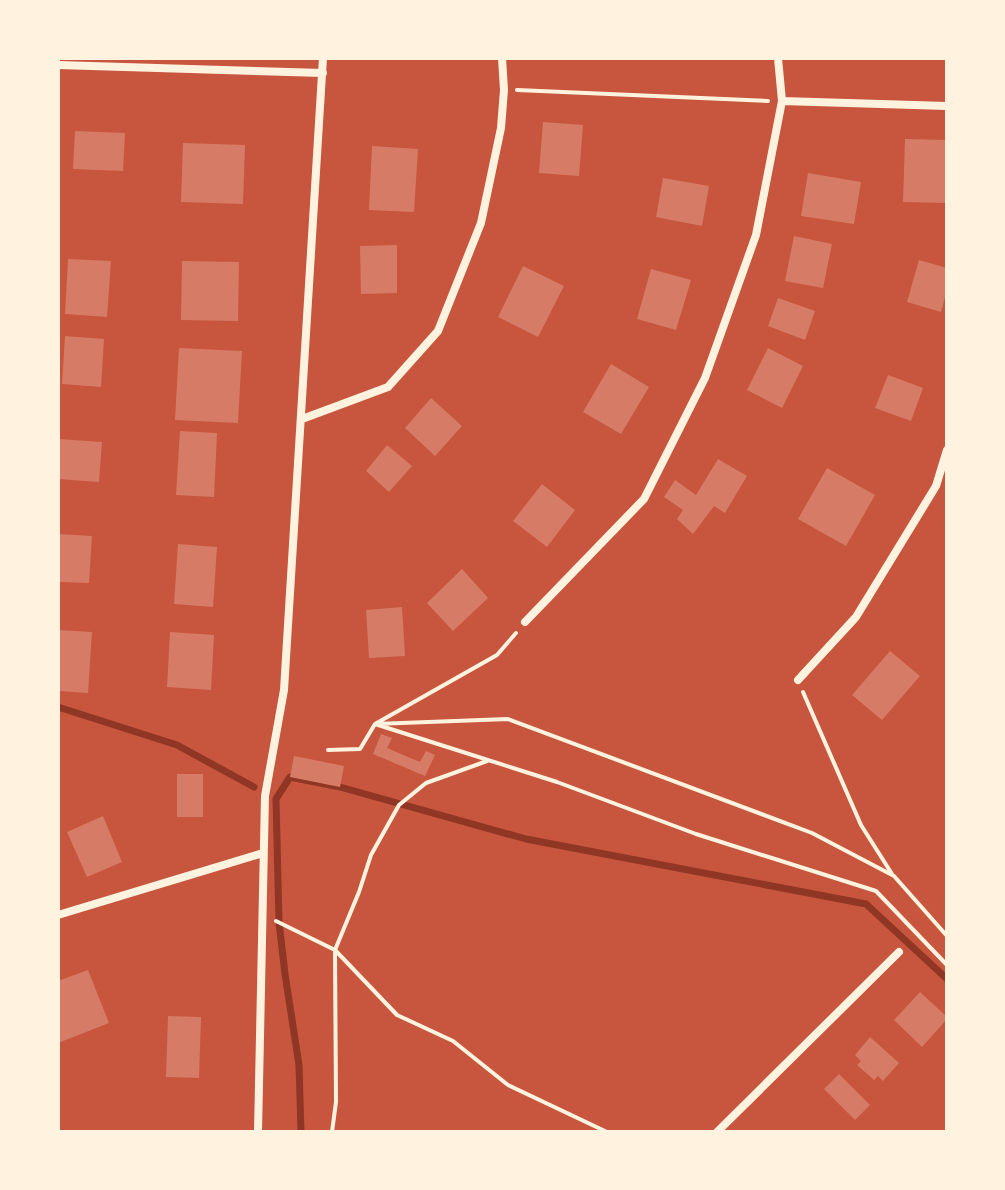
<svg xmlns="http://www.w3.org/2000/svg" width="1005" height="1190" viewBox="0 0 1005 1190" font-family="'Alegreya Sans',sans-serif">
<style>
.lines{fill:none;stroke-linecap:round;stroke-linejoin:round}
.stream{stroke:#8f3625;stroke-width:7}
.building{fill:#d67c66}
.path{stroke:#fff3e0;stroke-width:4}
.minor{stroke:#fff3e0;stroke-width:8}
</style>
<rect width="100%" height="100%" fill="#c8553d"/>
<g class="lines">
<path class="stream" d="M58 707 177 745 254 787
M301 1132 299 1065 285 974 279 922 276 799 290 777 340 787 526 839 866 904 947 979"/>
</g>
<path class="building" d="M543 122 583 125 579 176 539 173Z
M75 131 125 133 123 171 73 169Z
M905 139 947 140V203L903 202Z
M183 143 245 145 243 204 181 202Z
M372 146 418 149 414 212 369 210Z
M808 173 861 182 854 224 801 216Z
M663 178 709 186 702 226 656 217Z
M794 236 832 244 823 288 785 281Z
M397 245V293L361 294 360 246Z
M68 259 111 261 107 317 65 314Z
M919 260 947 268V290L941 312 907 302Z
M182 261 239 262 238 321 181 320Z
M523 266 564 286 538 337 498 317Z
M651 269 691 280 676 330 637 319Z
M778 298 815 311 805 340 768 326Z
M65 336 104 339 101 387 62 384Z
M179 348 242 351 238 423 175 420Z
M768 348 803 366 782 408 747 390Z
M611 364 649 387 621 434 583 412Z
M888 375 923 388 911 421 875 408Z
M431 398 462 426 435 456 405 428Z
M180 431 217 433 214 497 176 495Z
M58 439 102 442 99 482 58 479Z
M387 445 412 466 389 492 366 471Z
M718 459 747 476 725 513 714 506 693 534 677 519 683 510 664 497 675 480 696 495Z
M827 468 875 495 846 546 798 519Z
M542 484 575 510 547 547 513 521Z
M58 534 92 536 89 583 58 582Z
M178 544 217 547 213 607 174 604Z
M462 569 488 598 453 631 427 603Z
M402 607 405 656 369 658 366 610Z
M58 630 92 632 88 693 58 691Z
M170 632 214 635 211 690 167 687Z
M890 651 920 676 882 720 852 695Z
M381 734 392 738 387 748 420 762 426 751 435 755 425 776 373 754Z
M294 756 344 766 340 787 290 777Z
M177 774H203V817H177Z
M103 816 122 862 87 877 67 832Z
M88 970 109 1023 58 1043V981Z
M920 992 947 1017V1019L922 1047 894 1020Z
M168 1016 201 1017 199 1078 166 1077Z
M870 1037 899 1063 883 1081 878 1076 874 1080 857 1065 861 1061 855 1055Z
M839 1074 870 1105 855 1120 824 1089Z"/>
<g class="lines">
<path class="path" d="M517 90 768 101
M803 692 861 825 892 874
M328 750 360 749 375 724 497 655 516 633
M276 921 335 950 397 1015 453 1041 508 1085 607 1132
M947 936 894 876 812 833 508 719 375 724 557 782 696 834 876 891 947 965
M332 1132 336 1102 335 950 359 892 371 855 399 805 426 783 487 761"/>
<path class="minor" d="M58 65 323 73
M782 101 947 106
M302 419 388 387 438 331 481 223 501 128 504 90 502 58
M525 622 644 499 705 378 756 235 782 101 778 58
M798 680 856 617 936 486 947 450
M58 915 263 853
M258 1132 265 796 284 690 323 58
M717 1132 899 952"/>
</g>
<rect width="1005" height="1190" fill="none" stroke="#fff3e0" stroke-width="120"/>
</svg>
